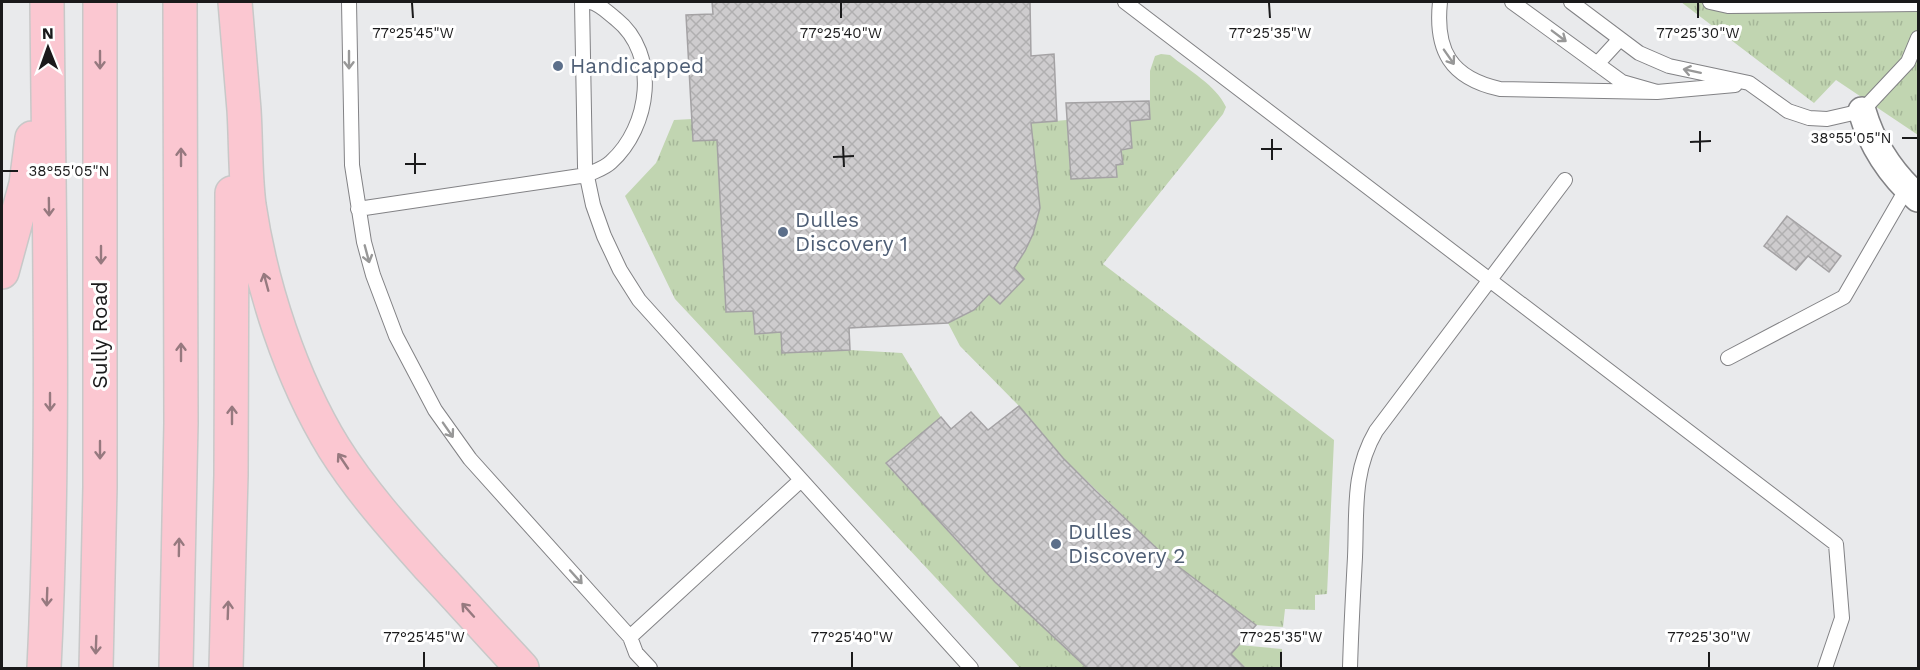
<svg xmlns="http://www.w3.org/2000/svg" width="1920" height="670" viewBox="0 0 1920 670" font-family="'Work Sans',sans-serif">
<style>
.grass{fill:url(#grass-tufts)}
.building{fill:url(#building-cross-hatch);stroke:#a4a2a4;stroke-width:1.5}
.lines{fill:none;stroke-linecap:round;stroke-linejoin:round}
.service-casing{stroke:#828285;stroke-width:16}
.minor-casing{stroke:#828285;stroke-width:30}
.motorway-casing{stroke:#c8c8c8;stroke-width:36}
.service{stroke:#fff;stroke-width:14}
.minor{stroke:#fff;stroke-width:27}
.motorway{stroke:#fbc7d1;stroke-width:33}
.oneway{stroke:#989898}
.oneway2{stroke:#96797f}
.ticks{fill:none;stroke:#1a1a1b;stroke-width:2}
.service-dot{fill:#5c6f8a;stroke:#fff;stroke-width:2}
.labels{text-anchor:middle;stroke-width:6;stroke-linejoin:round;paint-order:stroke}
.service-label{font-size:21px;fill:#4e5e75;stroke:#fff;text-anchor:start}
.street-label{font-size:21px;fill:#1a1a1b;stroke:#fff}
.ticks-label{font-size:15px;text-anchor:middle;fill:#1a1a1b;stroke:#fff;stroke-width:6;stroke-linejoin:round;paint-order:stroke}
</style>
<defs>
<pattern id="grass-tufts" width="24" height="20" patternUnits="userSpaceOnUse" patternTransform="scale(1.5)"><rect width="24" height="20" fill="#c1d5b1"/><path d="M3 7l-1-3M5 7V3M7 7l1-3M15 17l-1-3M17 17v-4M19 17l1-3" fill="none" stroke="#a5b698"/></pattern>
<pattern id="building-cross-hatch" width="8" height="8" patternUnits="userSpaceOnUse" patternTransform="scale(1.5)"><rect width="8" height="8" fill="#ceccce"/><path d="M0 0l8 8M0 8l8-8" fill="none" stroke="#b0afb0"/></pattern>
</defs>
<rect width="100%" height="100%" fill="#e9eaec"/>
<path class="grass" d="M1681 2H1918V135L1836 80 1814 103Z
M1161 54 1170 55C1188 70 1216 85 1226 107L1223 114 1103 264 1334 440 1327 594 1315 595V610L1285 609 1283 627 1256 625 1167 558 1063 458 1019 406 960 346 948 323 974 310 989 294 1000 304 1024 279 1014 268 1025 251 1033 234 1031 123 1067 120 1071 179 1117 177 1116 165 1123 163 1121 150 1132 147 1130 121 1150 119V71L1155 56Z
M692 119 693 141 717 140 726 312 753 311 755 334 781 332 782 353 850 350 902 353 941 417 886 464 995 582 1088 668H1020L675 299 625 196 656 163 674 120Z
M1239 645 1282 649 1281 668H1246L1231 654Z"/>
<path class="building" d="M712 2H1030L1031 56 1054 54 1057 121 1031 123 1040 208 1033 234 1025 251 1014 268 1024 279 1000 304 989 294 974 310 948 323 849 328 850 350 782 353 781 332 755 334 753 311 726 312 717 140 693 141 686 15 713 14Z
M1149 101 1150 119 1130 121 1132 148 1121 150 1123 164 1116 165 1117 177 1071 179 1066 103Z
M1787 216 1841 256 1829 272 1808 256 1796 270 1764 246Z
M1019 406 1063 458 1096 491 1167 558 1256 625 1231 654 1246 669H1088L995 582 886 463 941 417 951 429 971 412 988 430Z"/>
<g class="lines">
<defs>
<path id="service" d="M349 2 352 165 364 242 373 275 396 336 435 410 470 459 630 637 636 653 650 668
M582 2 585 167 593 205 604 236 620 270 639 300 971 668
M1125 2 1836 544 1842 618 1825 668
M1440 2C1435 50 1450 78 1500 89L1657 92
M1512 2 1622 82 1657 92 1735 85
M1571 2 1639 53 1669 66 1749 83 1788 111 1809 118 1827 119 1862 111 1908 62 1918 38
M1710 2 1728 6 1918 4
M1597 64 1620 39
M358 209 587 175C595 171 605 168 611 162 650 127 660 54 616 19 608 13 600 4 590 2
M1728 358 1844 297 1907 188
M630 637 801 480
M1350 668C1351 631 1353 594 1355 557 1357 511 1352 472 1376 431L1565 180"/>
<path id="minor" d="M1862 111C1872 145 1892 175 1918 198"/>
<path id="motorway" d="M235 2C238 38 241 74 244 110 246 142 245 173 249 205 261 286 291 378 334 448 361 491 396 530 430 568 461 601 491 635 522 668
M2 272 26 184 32 138
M44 668C55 446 49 224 47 2
M96 668 100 487V2
M176 668 181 423 180 2
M226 668 231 475 232 193"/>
</defs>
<use href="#service" class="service-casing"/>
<use href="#minor" class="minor-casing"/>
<use href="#motorway" class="motorway-casing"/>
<use href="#service" class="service"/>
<use href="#minor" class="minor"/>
<use href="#motorway" class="motorway"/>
</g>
<defs><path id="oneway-shaft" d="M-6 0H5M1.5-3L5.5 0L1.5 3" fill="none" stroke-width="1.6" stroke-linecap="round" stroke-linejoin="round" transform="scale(1.5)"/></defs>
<g class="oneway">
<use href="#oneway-shaft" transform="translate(1559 36) rotate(37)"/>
<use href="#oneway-shaft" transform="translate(1449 57) rotate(55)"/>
<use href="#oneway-shaft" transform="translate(349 60) rotate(90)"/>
<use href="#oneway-shaft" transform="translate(1692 71) rotate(-168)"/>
<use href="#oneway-shaft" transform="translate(367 254) rotate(75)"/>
<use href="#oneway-shaft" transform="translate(448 430) rotate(55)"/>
<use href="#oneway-shaft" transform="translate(576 577) rotate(48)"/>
</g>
<g class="oneway2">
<use href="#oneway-shaft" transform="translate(100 60) rotate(90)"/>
<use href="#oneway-shaft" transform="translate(181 157) rotate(-90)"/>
<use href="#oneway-shaft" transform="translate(49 207) rotate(89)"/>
<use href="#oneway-shaft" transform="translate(101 255) rotate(90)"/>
<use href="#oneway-shaft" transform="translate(266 282) rotate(-105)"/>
<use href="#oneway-shaft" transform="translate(181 352) rotate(-90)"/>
<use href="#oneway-shaft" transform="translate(50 402) rotate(90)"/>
<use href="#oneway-shaft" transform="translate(232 415) rotate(-90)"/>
<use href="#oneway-shaft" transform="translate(100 450) rotate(90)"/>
<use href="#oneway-shaft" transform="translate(343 461) rotate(-124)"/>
<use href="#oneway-shaft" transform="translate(179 547) rotate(-89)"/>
<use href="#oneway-shaft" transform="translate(47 597) rotate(92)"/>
<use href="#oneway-shaft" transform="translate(228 610) rotate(-88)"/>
<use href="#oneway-shaft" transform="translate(468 610) rotate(-132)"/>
<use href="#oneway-shaft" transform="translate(96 645) rotate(92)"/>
</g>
<path class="ticks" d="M412 3 413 18M841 3V18M1269 3 1270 18M1698 3V18M1700 131V152M1902 138H1917M1272 139V160M1690 142 1711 141M843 146 844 167M1261 149H1282M415 153V174M833 157 854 156M405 164H426M3 171H18M424 652V667M852 652V667M1281 652V667M1709 652V667"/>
<g class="service-dot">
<circle cx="558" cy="66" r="6"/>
<circle cx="783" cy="232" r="6"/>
<circle cx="1056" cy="544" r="6"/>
</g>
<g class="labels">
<g class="service-label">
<text x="570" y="73">Handicapped</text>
<text x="795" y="227">Dulles<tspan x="795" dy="24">Discovery 1</tspan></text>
<text x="1068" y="539">Dulles<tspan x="1068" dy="24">Discovery 2</tspan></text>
</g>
<g class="street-label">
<text transform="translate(100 335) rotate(-90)" y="7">Sully Road</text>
</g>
</g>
<g class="ticks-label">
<text x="413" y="38">77°25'45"W</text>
<text x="841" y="38">77°25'40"W</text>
<text x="1270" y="38">77°25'35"W</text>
<text x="1698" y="38">77°25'30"W</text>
<text x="1851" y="143">38°55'05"N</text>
<text x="69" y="176">38°55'05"N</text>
<text x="424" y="642">77°25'45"W</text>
<text x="852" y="642">77°25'40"W</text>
<text x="1281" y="642">77°25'35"W</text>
<text x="1709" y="642">77°25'30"W</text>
</g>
<rect width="1920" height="670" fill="none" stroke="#1a1a1b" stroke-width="6"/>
<g transform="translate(48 48) rotate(359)" stroke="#ffffff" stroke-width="4.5" paint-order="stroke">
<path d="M0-4.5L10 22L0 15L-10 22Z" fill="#1a1a1b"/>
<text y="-9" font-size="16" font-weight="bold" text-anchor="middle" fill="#1a1a1b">N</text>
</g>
</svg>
